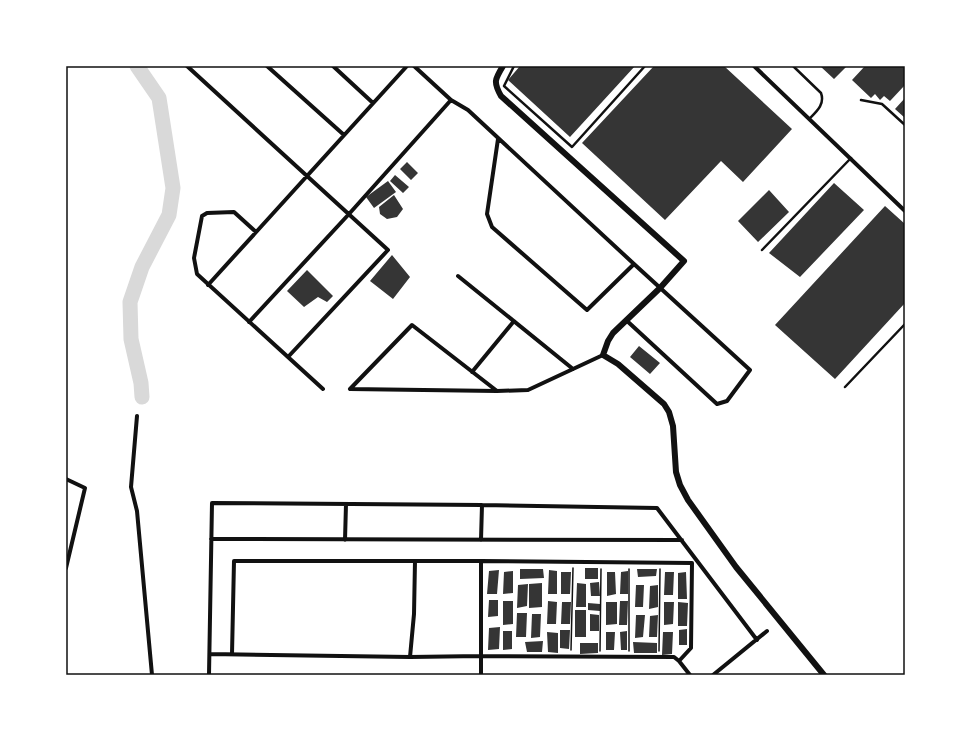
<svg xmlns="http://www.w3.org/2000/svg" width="971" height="741" viewBox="0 0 971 741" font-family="'PT Serif',serif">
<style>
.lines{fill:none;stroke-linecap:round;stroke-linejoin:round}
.river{stroke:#d9d9d9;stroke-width:15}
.building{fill:#353535}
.path{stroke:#111;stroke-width:1.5}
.service{stroke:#111;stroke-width:2.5}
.minor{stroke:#111;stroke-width:4}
.tertiary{stroke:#111;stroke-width:6}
.neatline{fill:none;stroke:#111;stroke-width:1.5}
</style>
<rect width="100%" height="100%" fill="#fff"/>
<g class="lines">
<path class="river" d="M137 66 159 98 173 188 169 215 142 267 130 302 131 339 141 383 142 397"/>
</g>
<path class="building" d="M520 66H635L570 137 508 80Z
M654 66H724L792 129 743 182 721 161 665 220 582 143Z
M820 66H847L834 79Z
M865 66H905V85L890 101 884 96 880 100 875 94 871 98 852 80Z
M905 98V118L895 109Z
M407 162 418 173 411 180 400 169Z
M395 175 409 187 403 193 390 181Z
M388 181 396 192 374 208 366 197Z
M834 183 864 210 800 277 769 253Z
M769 190 789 212 758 242 738 221Z
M394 195 403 209 397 217 387 219 380 214 379 207Z
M885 206 905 224V303L835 379 775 325Z
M392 255 410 277 393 299 370 281Z
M307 270 333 296 327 302 318 297 304 307 287 291Z
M639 346 660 363 650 374 630 357Z
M585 568H598V579H585Z
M520 569H543L544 578 520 579Z
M637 569H657L656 576 638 577Z
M499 570 497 594H487L489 571Z
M549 570 557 571V594H548Z
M513 571V593L503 594 504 572Z
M628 571V594H620L621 572Z
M561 572H571L570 594H561Z
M607 572H615L616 594 607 596Z
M665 572H674L673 595H664Z
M686 572 687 599H678V573Z
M599 582 600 596H591L590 583Z
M542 583V607L529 608V584Z
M577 583 586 584V607H576Z
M528 584 527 606 517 608 518 585Z
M636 585H644L643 607H635Z
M658 585V607L649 609 650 586Z
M489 600H498V616L488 617Z
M503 601H513V624L503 625Z
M548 601 557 602 556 624H547Z
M620 601H628L627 625H619Z
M562 602H571L570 624H561Z
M606 602H617V624L606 625Z
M664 602H674L673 624 664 625Z
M678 602 688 603 687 626H678Z
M588 603 600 604V611L588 610Z
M575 610H586V637H575Z
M517 613H527L526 637H516Z
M532 614H541L540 637 531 638Z
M590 614 599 615V631H590Z
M636 615H645L643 637 635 638Z
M658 615 657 637H649L650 616Z
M500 627 499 649 488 650 489 628Z
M687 629V645H679V630Z
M560 630H570L569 649 560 648Z
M503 631H512V649L503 650Z
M627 631V650H621L620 632Z
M547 632 558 633V653L548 652Z
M606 632H615L614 650H606Z
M663 632H673L672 654 662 655Z
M543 641 542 652H527L525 642Z
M633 642 657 643V653H634Z
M580 643H598V653L580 654Z"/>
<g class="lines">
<path class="path" d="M571 650 573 568
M600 651 601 569
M629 651V569
M659 651 660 569"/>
<path class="service" d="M514 66 504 86 572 147 645 66
M793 66 821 93C825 104 817 111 810 118
M861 100 882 104 905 125
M762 250 851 158
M845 387 905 324"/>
<path class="minor" d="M187 66 307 176 407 66
M267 66 344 135
M333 66 373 103
M414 66 451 100 468 110 634 264 750 370 727 401 717 404 626 320
M754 66 905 211
M498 139 487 214 492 227 587 310 634 264
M256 232 234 212 207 213 202 216 194 258 197 274 323 389
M458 276 573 369
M208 285 307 176 388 250 288 357
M249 322 349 214 451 100
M472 372 514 321
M497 391 412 325 350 389 497 391 528 390 603 355
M137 416 131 487 137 511 152 675
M66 479 85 488 66 568
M211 539 682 540
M345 540 346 504
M481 540 482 505
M210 654 410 657 481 656 674 657 679 661 690 675
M232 654 234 561H481L692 563 691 648 679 661
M410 657 414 614 415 561
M209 675 212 503 482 505 657 508 757 640
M481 675V561
M713 675 767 631"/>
<path class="tertiary" d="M503 66C495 79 493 82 501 96L684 261 660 288 613 333 608 341 603 355 618 364 664 404 669 412 673 426 676 472 680 485 688 500 736 567 824 675"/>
</g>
<rect width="971" height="741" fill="none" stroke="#ffffff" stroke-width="134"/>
<rect x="67" y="67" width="837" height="607" class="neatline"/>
</svg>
